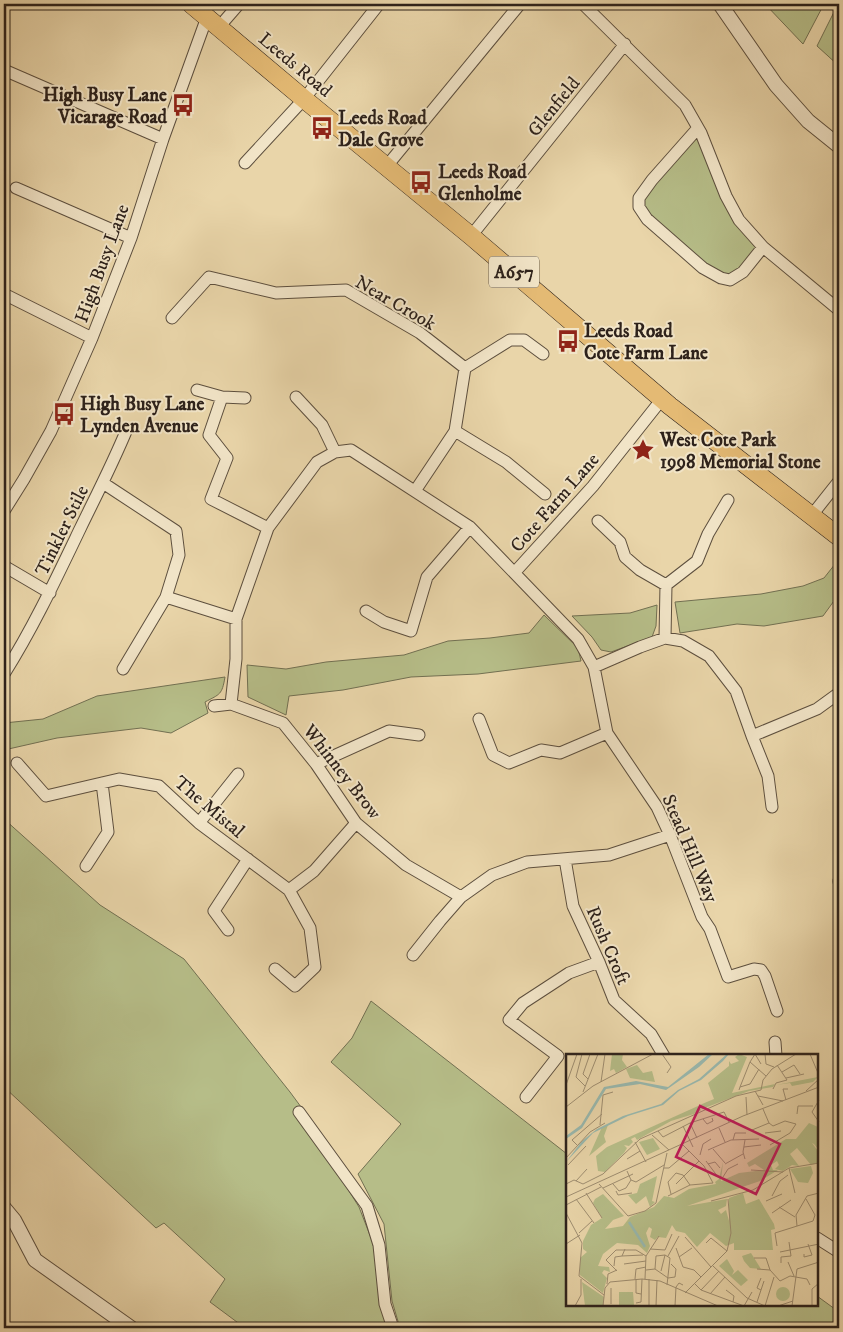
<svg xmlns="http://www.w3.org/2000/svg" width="843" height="1332" viewBox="0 0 843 1332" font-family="'IM FELL DW Pica',serif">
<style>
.green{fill:#b6bd88;stroke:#727052}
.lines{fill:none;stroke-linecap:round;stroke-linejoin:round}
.minor-casing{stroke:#5d4f3e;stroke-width:13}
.tertiary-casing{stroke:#5d4f3e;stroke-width:16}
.primary-casing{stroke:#2e221b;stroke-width:19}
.minor{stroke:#f1e4c7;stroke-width:11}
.tertiary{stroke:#f1e4c7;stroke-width:14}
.primary{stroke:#e4ba74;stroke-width:18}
.labels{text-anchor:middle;stroke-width:4;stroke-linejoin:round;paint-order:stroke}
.shield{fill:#f1e4c7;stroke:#685c4f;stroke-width:1}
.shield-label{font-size:18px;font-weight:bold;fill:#2e221b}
.street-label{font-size:19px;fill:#2e221b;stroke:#f1e4c7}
.poi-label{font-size:19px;font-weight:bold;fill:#2e221b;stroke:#f1e4c7;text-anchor:start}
.inset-river{fill:none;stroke:#98b8ae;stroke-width:2.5}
.inset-road{fill:none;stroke:#9e8d70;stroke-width:1}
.view{fill:#c2185b;fill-opacity:0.15;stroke:#c2185b;stroke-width:2.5}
.inset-edge{fill:none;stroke:#2e221b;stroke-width:2.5}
</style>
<rect width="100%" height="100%" fill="#e9d5a9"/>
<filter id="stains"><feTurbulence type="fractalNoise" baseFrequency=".004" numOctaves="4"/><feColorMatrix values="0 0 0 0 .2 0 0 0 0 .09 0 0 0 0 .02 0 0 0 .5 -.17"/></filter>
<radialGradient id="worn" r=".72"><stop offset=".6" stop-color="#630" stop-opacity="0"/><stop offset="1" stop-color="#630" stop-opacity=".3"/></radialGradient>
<path class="green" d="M765 4H824L803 44Z
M838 4H839V66L817 46Z
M698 128 726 196 763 247 743 272 721 278 639 207 652 180Z
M839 559V594L823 616 764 626 737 624 680 633 675 602 761 594 803 586 824 578Z
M657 605 656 626 652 637 611 652 601 650 592 637 572 616 630 613Z
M544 615 578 648 581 661 478 674 411 677 343 690 289 696 286 715 248 697 247 665 286 669 326 662 404 655 448 641 490 638 529 633Z
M225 677C222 695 220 694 205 702L208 713 171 733 141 728 57 738 4 750V723L43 719 97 696Z
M4 819 100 905 184 959 290 1092 346 1168 341 1178 359 1207 373 1243 378 1278 389 1328H245L210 1302 225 1279 164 1223 156 1228 4 1087Z
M371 1001 567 1154V1306H817V1296L839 1312V1328H400L392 1301 384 1224 358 1174 401 1124 331 1062 352 1038Z"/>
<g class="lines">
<defs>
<path id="minor" d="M583 4 685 105 701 133 726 196 739 220 763 247 839 310
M219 27 239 4
M4 70 163 139
M698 128 652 180 639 198V207L647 219 703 268 721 278 730 280 743 272 763 247
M245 163 304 99 379 4
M386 167 520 4
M16 188 131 238
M471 236 625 44
M4 294 92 338
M172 318 209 277 276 293 346 290 420 333 465 368
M197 390 222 397 245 398
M222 397 209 435 227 458 211 499 268 528
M296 397 322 425 335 452 351 450 470 527 578 639 594 667 607 733 657 807 670 835 702 917 710 929 728 977 754 969 761 970 765 976 777 1011
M455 431 506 462 545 494
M103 483 176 531 179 555 166 597 123 669
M415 491 455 431 465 368 510 340H524L543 354
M4 511 24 479 51 431 92 338 131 238 163 139 207 17
M812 515 839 481
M598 521 620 542 625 557 640 570 666 585
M4 566 50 593
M515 572 593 486 662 399
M166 597 236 619
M366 611 384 622 411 631 427 577 470 527
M665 638 666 585 697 561 708 534 728 500
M594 667 640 647 665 638 683 641 709 656 736 691 752 736 768 776 772 807
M4 674C33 628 56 579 80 529 96 496 113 463 127 429
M231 704 236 659V619L268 528 317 462 335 452
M214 706 231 704 283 723 316 764 356 823 406 865 461 897
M479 719 493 755 509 763 541 750 560 753 607 733
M752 736 817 709 839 693
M17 763 46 796 119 779 159 786 199 823 289 890 310 928 315 967 295 986 275 969
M316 764 389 731 419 735
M199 823 238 774
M565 859 573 906 599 962 614 1000 651 1034 664 1056
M86 866 108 832 102 783
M839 882V881
M289 890 314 871 356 823
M228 930 214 911 248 859
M413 955 440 921 461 897 492 875 527 862 609 855 670 835
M775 1042 776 1056
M526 1097 558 1056 509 1020 523 1003 569 973 599 962
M299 1112 367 1206 379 1245 385 1304 393 1328
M817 1238 839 1252"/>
<path id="tertiary" d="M720 4 776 85 808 121 839 146
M4 1208 14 1220 35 1260 131 1328"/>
<path id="primary" d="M191 4 304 99 471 236 670 406 839 537"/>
</defs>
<use href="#minor" class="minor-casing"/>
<use href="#tertiary" class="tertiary-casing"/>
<use href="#primary" class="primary-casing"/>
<use href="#minor" class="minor"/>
<use href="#tertiary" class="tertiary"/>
<use href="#primary" class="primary"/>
</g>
<defs>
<symbol id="bus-bare" viewBox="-9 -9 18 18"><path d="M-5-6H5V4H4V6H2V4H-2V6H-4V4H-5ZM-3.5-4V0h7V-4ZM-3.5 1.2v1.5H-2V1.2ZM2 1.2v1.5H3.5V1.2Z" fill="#8f2418" stroke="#f1e4c7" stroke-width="2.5" paint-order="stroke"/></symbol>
<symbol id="sight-bare" viewBox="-9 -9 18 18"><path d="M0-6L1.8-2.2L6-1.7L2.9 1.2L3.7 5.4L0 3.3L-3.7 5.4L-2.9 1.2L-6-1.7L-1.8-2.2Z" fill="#8f2418" stroke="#f1e4c7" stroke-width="2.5" paint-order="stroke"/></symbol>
</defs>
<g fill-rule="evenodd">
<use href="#bus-bare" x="167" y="89" width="32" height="32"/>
<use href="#bus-bare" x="306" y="112" width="32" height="32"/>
<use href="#bus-bare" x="405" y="166" width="32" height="32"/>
<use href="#bus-bare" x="552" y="325" width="32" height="32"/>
<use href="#bus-bare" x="48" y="398" width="32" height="32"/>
<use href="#sight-bare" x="627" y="434" width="32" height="32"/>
</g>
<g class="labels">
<rect class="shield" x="489" y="256.5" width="50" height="31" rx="4"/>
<g class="shield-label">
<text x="514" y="278">A657</text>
</g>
<g class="street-label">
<text transform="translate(296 64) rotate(40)" y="7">Leeds Road</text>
<text transform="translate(553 106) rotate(-51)" y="7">Glenfield</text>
<text transform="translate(101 263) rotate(-70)" y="7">High Busy Lane</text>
<text transform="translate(396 302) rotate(30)" y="7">Near Crook</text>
<text transform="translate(554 502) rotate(-49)" y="7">Cote Farm Lane</text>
<text transform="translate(61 530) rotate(-64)" y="7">Tinkler Stile</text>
<text transform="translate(343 771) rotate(52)" y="7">Whinney Brow</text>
<text transform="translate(210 806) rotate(40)" y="7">The Mistal</text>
<text transform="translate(691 848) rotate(67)" y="7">Stead Hill Way</text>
<text transform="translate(609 945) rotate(67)" y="7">Rush Croft</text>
</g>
<g class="poi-label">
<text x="167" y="101" text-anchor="end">High Busy Lane<tspan x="167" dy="22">Vicarage Road</tspan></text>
<text x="338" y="124">Leeds Road<tspan x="338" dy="22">Dale Grove</tspan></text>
<text x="438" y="178">Leeds Road<tspan x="438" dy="22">Glenholme</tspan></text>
<text x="584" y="337">Leeds Road<tspan x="584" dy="22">Cote Farm Lane</tspan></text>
<text x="80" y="410">High Busy Lane<tspan x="80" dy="22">Lynden Avenue</tspan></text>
<text x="660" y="446">West Cote Park<tspan x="660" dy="22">1998 Memorial Stone</tspan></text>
</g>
</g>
<g transform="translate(566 1054)">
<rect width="252" height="252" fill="#e9d5a9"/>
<path d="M46 0H57L56 6 61 13 50 19 48 15 44 17ZM173 0 181 3 166 39 209 30 207 33 183 37 136 55 133 52 136 50 148 45 142 29 163 12V7L165 10 173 7 169 3ZM71 11 77 19 86 17 89 28 64 24 60 15ZM252 23 247 28 226 32 224 29 210 31ZM132 52 135 56 131 59 105 67 71 86 69 83 65 85 67 88 63 92 58 91 61 94 58 99 39 118 32 117 30 102 41 93ZM243 69 252 73V95L248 90 246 89 252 97V109L245 111 231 94 224 100 233 112 226 111 217 117 209 115 213 111 211 107 205 111 207 116H212L194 127 121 152 161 145 160 152 152 156 155 160 160 156 163 167V144L177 139 180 150 193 145 208 170 209 175 205 176 207 196H168V189L160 192 144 179 131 193 119 179 110 177 106 171 100 184 92 183 89 186 84 183 86 175 83 173 80 179 84 192 81 199 72 191 51 189 37 200 32 212 43 213 44 218 38 216 36 219 41 224 37 239 14 221V204L21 198 17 195V187L25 171 36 164 27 149 29 145 37 140 58 162 47 166 39 175 57 172 64 163 88 153 98 142 108 144 123 135 150 130 148 126 149 128 153 125 157 108 155 127 173 119 198 116 189 110 183 113 181 109 220 85H230ZM42 71 38 82 40 88 23 102 36 73ZM87 84 94 95 81 101 73 88ZM245 112 247 119 242 129 232 128 224 115ZM91 122 86 147 89 148 84 153 80 142 70 150 62 141 71 139 74 130ZM185 199 195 215 184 214 178 207 176 202ZM161 205 168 217 166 221 172 216 182 226 175 232 153 212ZM16 228 38 243 37 252H19ZM210 240a7 7 0 1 1 14 0a7 7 0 1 1-14 0ZM53 238H67L68 251 79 252H53Z" fill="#b6bd88"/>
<path d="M143 0H147L133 13 100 36 74 30 40 35 16 74 0 85V82L15 71 38 33 70 27 102 33ZM161 0H163L157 7 135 26 113 37 97 51 62 62 27 79 0 108 16 87 31 75 57 62 95 50 112 36 133 25Z" fill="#98b8ae"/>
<path class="inset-river" d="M63 168 79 193"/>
<path class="inset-road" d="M16 0 10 23 19 32M96 0 105 13 101 19M199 0 200 10 208 13M244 0 252 19M184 8 189 0 195 10M216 18 228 11 234 20M220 24 238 20M22 25 17 20 24 0M35 28 39 0M0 31 11 0M174 33 184 8 200 22M207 35 210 29 221 26 211 11M173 36 174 33 184 30 193 15M189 37 197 51M240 37 253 25M17 38 32 0M192 42 217 47M180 43 181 61M220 46 217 35H222M253 46 246 58 253 68M0 53 27 32 87 0M197 55 203 69M231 60 232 52H247M137 65 141 70 147 67 146 64M124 69 131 84M203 69 207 72 219 67 230 70 224 79 204 91M34 71 37 41 47 38M117 72 127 93M153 74 159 88M186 76 203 69M92 77 97 83 124 69 158 58 163 68M199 79 215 77M86 81 103 96M167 86 169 79H180M179 86 177 98 179 105M69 88 80 108M11 91 6 86 36 60M178 93 195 91M147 95 159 109M142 96 165 86 193 85M134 101 137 90 145 85M0 104 24 78 39 69M61 105 74 97M140 107 152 123M142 110 149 108 154 114M159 110 177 100M2 111 20 92M98 114H103L123 97M223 114 229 139M185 116 217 118M61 117 65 126 70 128 98 111M157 123 162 115 172 110M10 127 21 115M0 130 8 126 17 130 37 120 74 85 170 42 195 36 197 26 206 15 230 0M33 130 62 162 79 157 90 149 101 99M47 130 53 137 60 134 65 126M110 130 133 107M37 134 67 120M50 137 52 141 66 139M20 139 36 164M105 140 102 128 110 119 117 121 124 131M102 142 124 131 147 129 138 112 117 91M206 142 214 127 222 121M0 143 177 62 253 33M10 145 28 169M240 145 249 161 247 167M145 147 187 136 223 114 253 109M200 147 216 140M0 151 35 133M213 153 229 163M0 159 16 189 13 222 38 241M206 159 225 146M231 172 230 161 241 142 253 139M13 179 26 167M119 183 145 213M140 189 145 184 161 197M0 190 14 181M211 192 209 179 247 167M110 194 117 213 128 216 135 223M84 195 99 196 106 180M214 198 253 190M238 200V203L246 201 242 190M56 202 77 201M102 202 113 182M113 203 126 194M188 204H200L204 216M222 208 228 222M215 209V203L225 202 223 188M58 210 80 207M48 212 49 203 56 202 59 195M147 212 181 244 199 252M89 215 90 202 99 201 104 204 101 231M191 215 204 216 214 227 224 222 241 225 244 231M80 216 89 215 102 224M51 217 40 206 50 196H70L80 202M95 217 99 201M102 224 109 223 110 215 105 210M69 225 70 215 80 213M70 225V239L75 240M79 225 80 202 93 182M83 225V252M128 229 135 236 178 252M41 230 42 220 51 216M45 234V250M135 236 153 217M160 236 168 242 167 248M195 236 191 234 195 224M119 239 161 197 165 179 162 145M144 240 159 223M191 248 198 227M70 249 75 248 76 225M9 252 15 241V225M37 252 39 234 44 228 76 225 94 227 152 252M90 252 91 226M109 252 110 233 113 229 117 231M178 252 186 238M199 252 208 223M212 252 227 247M226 252 231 215 253 208M246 252V235L253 229"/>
<path class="view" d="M134 52 214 90 190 140 110 103Z"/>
<rect width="252" height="252" class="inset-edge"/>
</g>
<rect width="843" height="1332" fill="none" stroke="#e9d5a9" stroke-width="20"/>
<rect x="5" y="5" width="833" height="1322" fill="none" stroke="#2e221b" stroke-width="2.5"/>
<rect x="10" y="10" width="823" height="1312" fill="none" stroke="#2e221b"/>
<rect width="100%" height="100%" filter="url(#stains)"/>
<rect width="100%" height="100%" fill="url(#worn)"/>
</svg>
